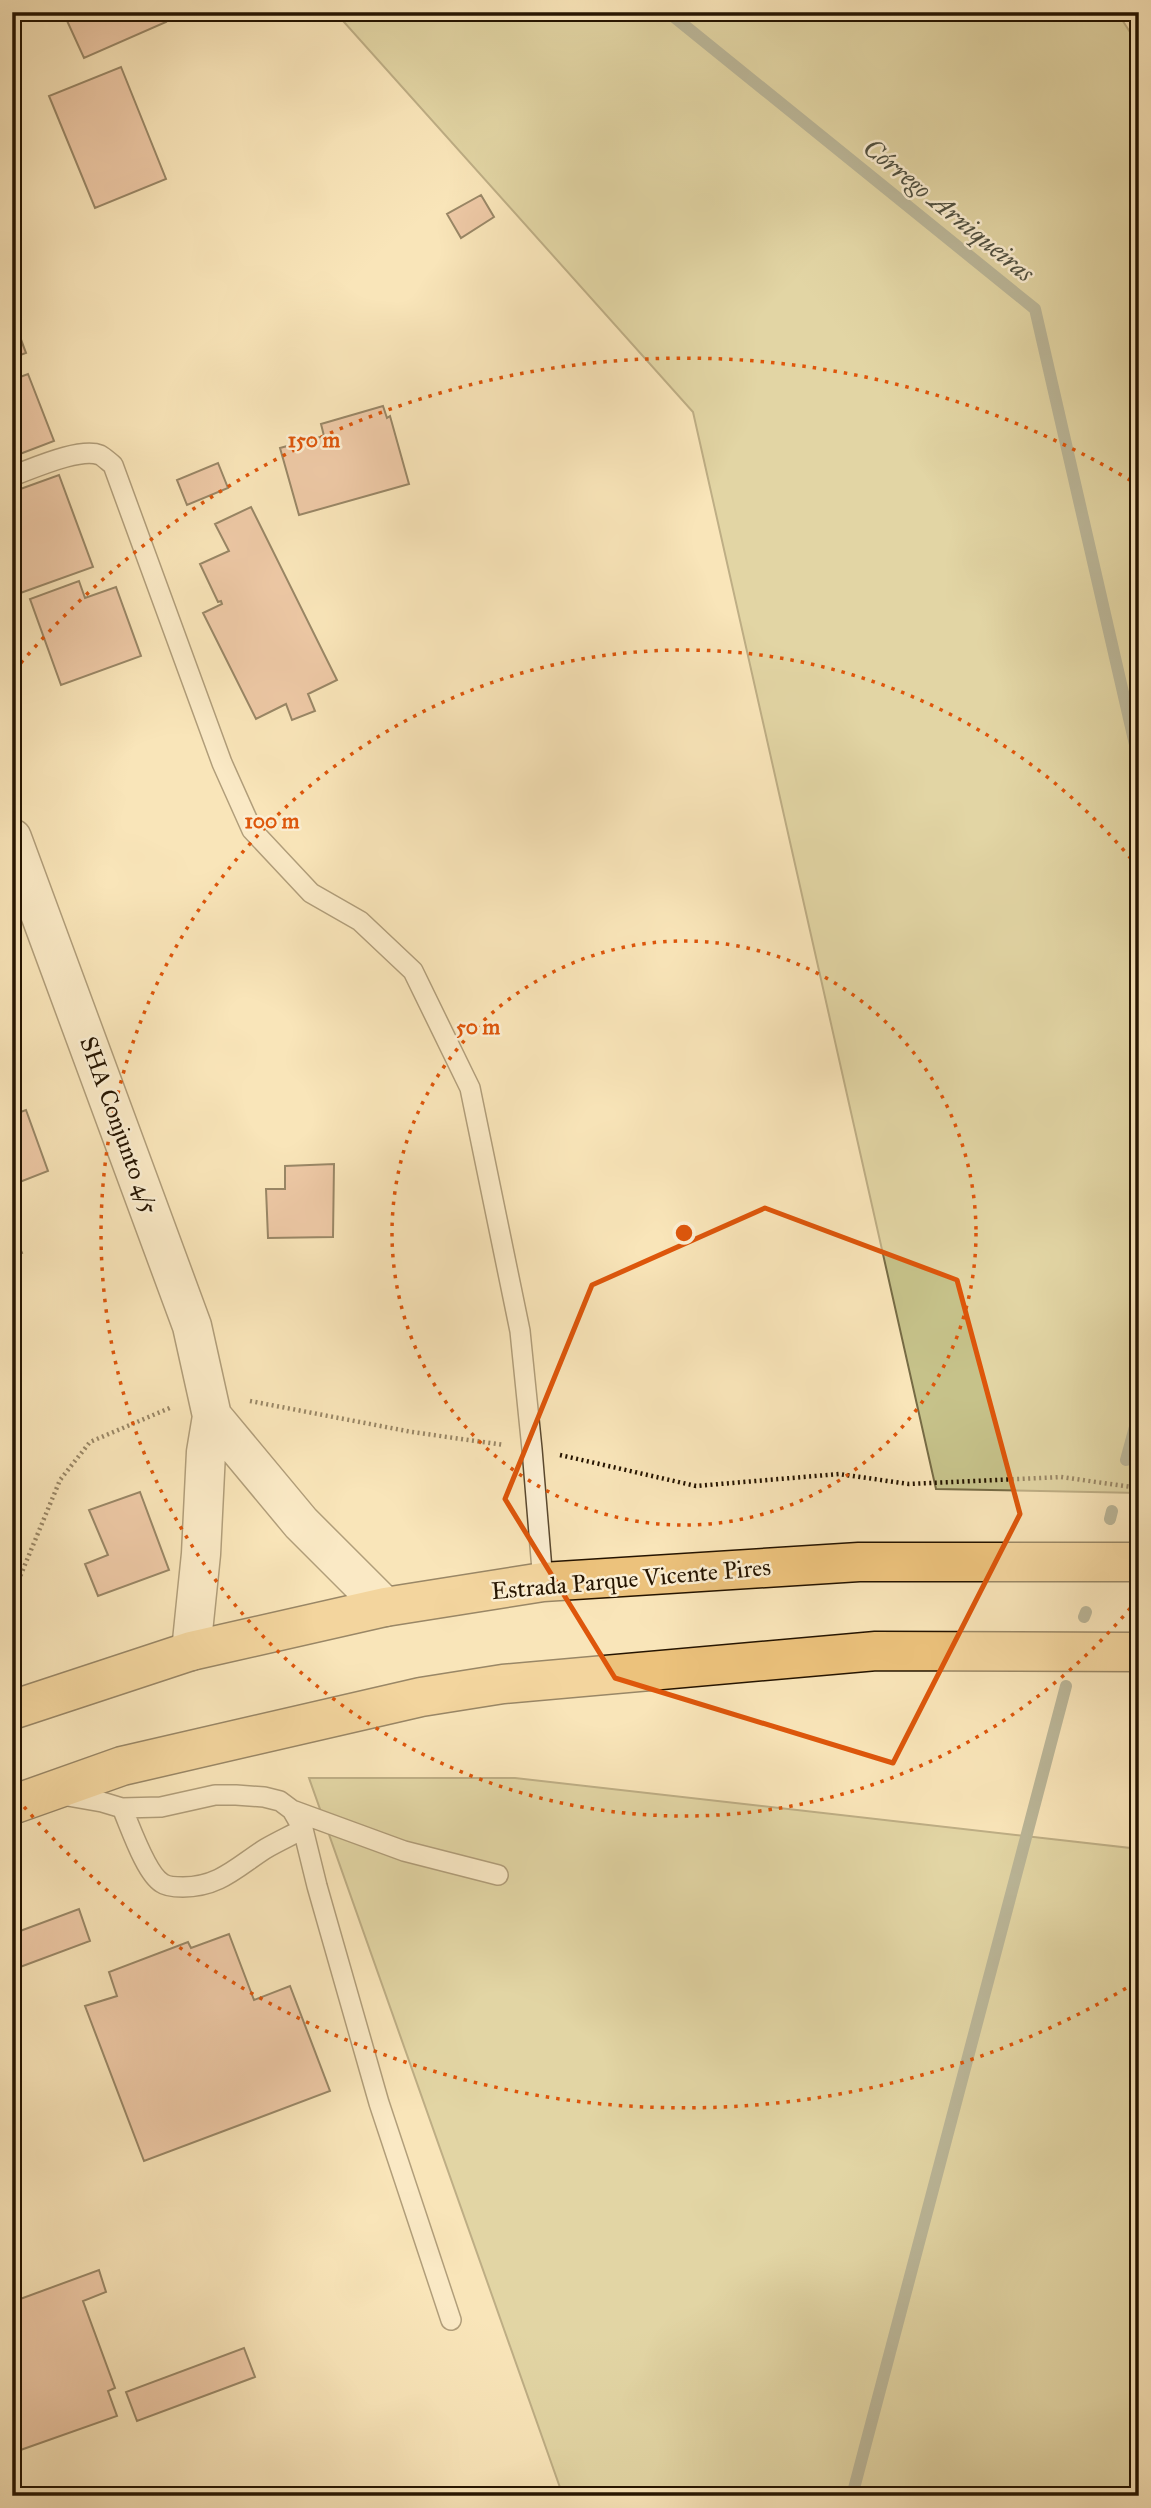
<svg xmlns="http://www.w3.org/2000/svg" width="1151" height="2508" viewBox="0 0 1151 2508" font-family="'IM FELL Great Primer',serif">
<style>
.green{fill:#c6c28a;stroke:#766b45;stroke-width:2}
.lines{fill:none;stroke-linecap:round;stroke-linejoin:round}
.stream{stroke:#6e7a6d;stroke-width:12}
.building{fill:#e1a78f;stroke:#251400;stroke-width:2}
.service-casing{stroke:#5a482e;stroke-width:22}
.tertiary-casing{stroke:#5a482e;stroke-width:41}
.primary-casing{stroke:#251400;stroke-width:41}
.path{stroke:#251400;stroke-width:4.5;stroke-dasharray:2 3.5;stroke-linecap:butt}
.service{stroke:#fbeed2;stroke-width:19}
.tertiary{stroke:#fbeed2;stroke-width:38}
.primary{stroke:#ecc27c;stroke-width:38}
.marked{fill:none;stroke:#de560b;stroke-width:5;stroke-linejoin:round}
.ring{fill:none;stroke:#de560b;stroke-width:3.5;stroke-dasharray:3.5 7}
.labels{text-anchor:middle;stroke-width:5;stroke-linejoin:round;paint-order:stroke}
.street-label{font-size:24px;fill:#251400;stroke:#fbeed2}
.water-label{font-size:26px;font-style:italic;fill:#505040;stroke:#fbeed2}
.centre{fill:#de560b;stroke:#fbeed2;stroke-width:3.5}
.ring-label{font-size:21px;text-anchor:middle;font-weight:bold;fill:#de560b;stroke:#fbeed2;stroke-width:5;stroke-linejoin:round;paint-order:stroke}
</style>
<rect width="100%" height="100%" fill="#f9e5b9"/>
<filter id="stains"><feTurbulence type="fractalNoise" baseFrequency=".00286" numOctaves="4"/><feColorMatrix values="0 0 0 0 .2 0 0 0 0 .09 0 0 0 0 .02 0 0 0 .5 -.17"/></filter>
<radialGradient id="worn" r=".72"><stop offset=".6" stop-color="#630" stop-opacity="0"/><stop offset="1" stop-color="#630" stop-opacity=".3"/></radialGradient>
<path class="green" d="M335 12H1117L1139 46V1493L936 1489 693 412Z
M309 1778H515L1139 1849V2496H563Z"/>
<g class="lines">
<path class="stream" d="M668 12 1035 309 1139 762
M1126 1460 1139 1412
M1110 1519 1112 1511
M1084 1617 1086 1612
M852 2496 1066 1686"/>
</g>
<path class="building" d="M63 12H162L166 22 84 58Z
M121 67 166 179 95 208 49 96Z
M481 195 494 217 461 238 447 214Z
M12 315 26 353 12 358Z
M12 317 26 353 12 358Z
M28 374 54 441 12 457V380Z
M28 374 54 441 12 457V380Z
M383 406 387 418 390 416 409 484 299 515 280 448 324 436 321 424Z
M218 463 228 488 187 505 177 480Z
M59 475 93 567 12 596V492Z
M59 475 93 567 12 596V492Z
M251 507 337 680 308 694 315 711 292 720 286 704 256 719 203 613 222 604 221 601 218 602 200 564 229 551 215 524Z
M79 581 85 598 116 587 141 656 61 685 30 599Z
M26 1110 48 1171 12 1185V1115Z
M334 1164 333 1237 268 1238 266 1189H285V1166Z
M334 1164 333 1237 268 1238 266 1189H285V1166Z
M12 1228 22 1253 12 1257Z
M140 1492 169 1570 98 1596 85 1564 108 1555 89 1510Z
M79 1909 90 1941 12 1970V1934Z
M229 1934 254 2000 290 1986 330 2091 144 2161 85 2006 117 1996 109 1972 188 1942 191 1948Z
M99 2270 106 2292 83 2301 115 2388 108 2391 117 2416 12 2453V2302Z
M244 2348 255 2377 137 2421 126 2392Z"/>
<g class="lines">
<defs>
<path id="service" d="M12 476C32 469 80 447 100 455 104 457 109 462 113 465L222 763 252 830 311 893 360 921 413 971 470 1088 520 1331 532 1449 543 1582
M62 1795 102 1802 122 1808 161 1807 215 1795H236L264 1797 280 1801 292 1810 303 1829 317 1886 379 2103 451 2320
M122 1808C130 1826 146 1874 162 1883 167 1887 178 1887 183 1887 219 1887 237 1867 265 1849 277 1842 290 1836 303 1829
M292 1810 404 1851 498 1875"/>
<path id="tertiary" d="M12 838 192 1326 212 1416 206 1452 201 1554 191 1651
M212 1416 301 1523 385 1607"/>
<path id="primary" d="M12 1710 191 1651 385 1607 543 1582 859 1562H1139
M12 1805 122 1766 421 1697 503 1684 876 1651 1139 1652"/>
</defs>
<use href="#service" class="service-casing"/>
<use href="#tertiary" class="tertiary-casing"/>
<use href="#primary" class="primary-casing"/>
<path class="path" d="M250 1401 412 1432 504 1445
M560 1455 696 1486 839 1474 909 1484 1061 1477 1139 1488
M12 1596 60 1480 90 1442 172 1407"/>
<use href="#service" class="service"/>
<use href="#tertiary" class="tertiary"/>
<use href="#primary" class="primary"/>
</g>
<path d="M0 0H1151V2508H0ZM765 1208 957 1280 1020 1514 893 1763 615 1678 505 1499 592 1285Z" fill="#f9e5b9" fill-opacity=".55" fill-rule="evenodd"/>
<path class="marked" d="M765 1208 957 1280 1020 1514 893 1763 615 1678 505 1499 592 1285Z"/>
<g class="ring">
<circle cx="684" cy="1233" r="292"/>
<path d="M1137 1600A583 583 0 1 1 1137 866"/>
<path d="M1135 1983A875 875 0 0 1 14 1795M14 671A875 875 0 0 1 1135 483"/>
</g>
<g class="labels">
<g class="street-label">
<text transform="translate(119 1125) rotate(70)" y="8">SHA Conjunto 4/5</text>
<text transform="translate(631 1579) rotate(-5)" y="8">Estrada Parque Vicente Pires</text>
</g>
<g class="water-label">
<text transform="translate(949 210) rotate(39)" y="9">Córrego Arniqueiras</text>
</g>
</g>
<circle cx="684" cy="1233" r="10" class="centre"/>
<g class="ring-label">
<text x="314" y="447">150 m</text>
<text x="272" y="828">100 m</text>
<text x="478" y="1034">50 m</text>
</g>
<rect width="1151" height="2508" fill="none" stroke="#f9e5b9" stroke-width="42"/>
<rect x="14" y="14" width="1123" height="2480" fill="none" stroke="#251400" stroke-width="3.5"/>
<rect x="21" y="21" width="1109" height="2466" fill="none" stroke="#251400" stroke-width="2"/>
<rect width="100%" height="100%" filter="url(#stains)"/>
<rect width="100%" height="100%" fill="url(#worn)"/>
</svg>
